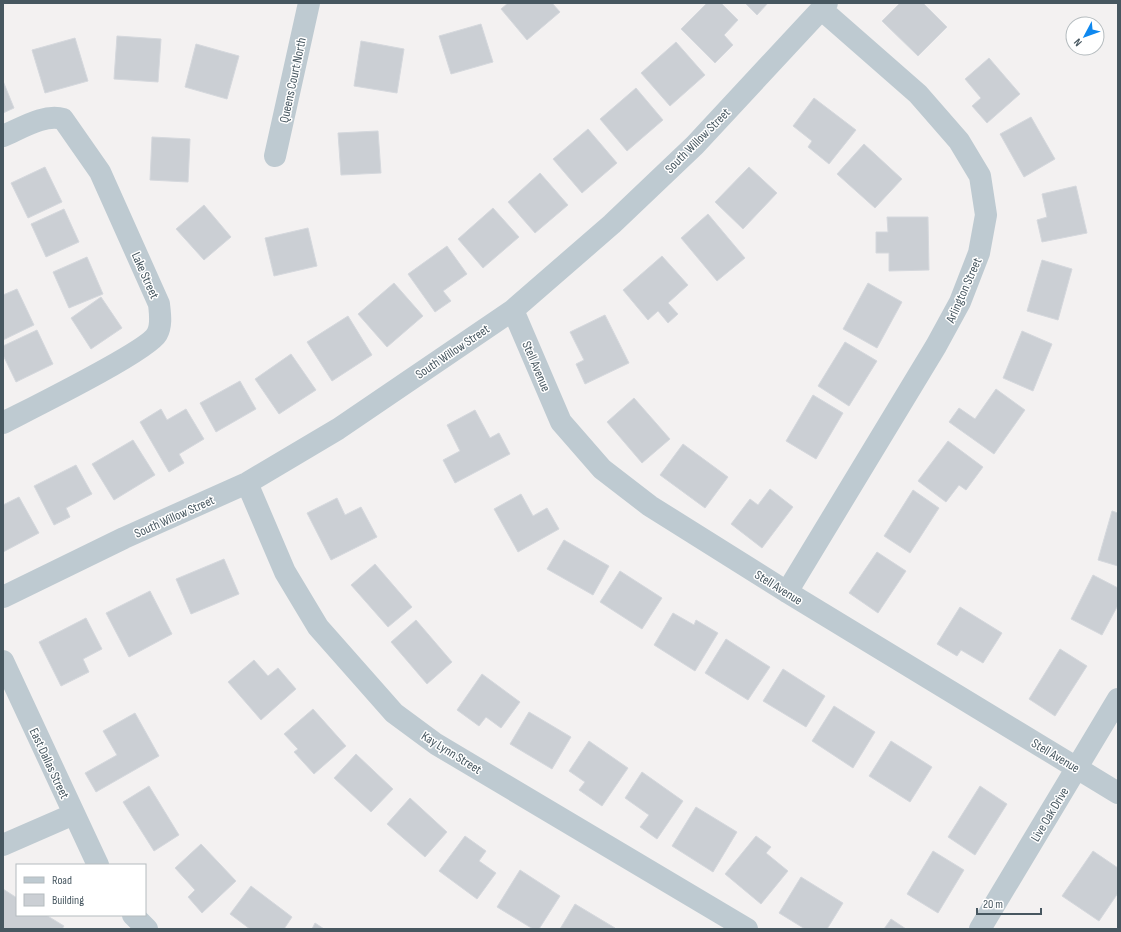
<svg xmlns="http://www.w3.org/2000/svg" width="1121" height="932" viewBox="0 0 1121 932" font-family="'Sofia Sans Condensed',sans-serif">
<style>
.building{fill:#cbcfd4;stroke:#d5d8dd}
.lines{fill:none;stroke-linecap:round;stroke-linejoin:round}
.minor{stroke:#becad1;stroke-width:22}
.labels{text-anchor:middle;stroke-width:3;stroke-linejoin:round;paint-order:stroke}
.street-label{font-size:13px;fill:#475760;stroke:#fff}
</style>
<rect width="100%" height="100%" fill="#f3f1f1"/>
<path class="building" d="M508 3H552L560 12 527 40 501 9Z
M707 3H721L738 20 724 35 733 45 715 63 681 29Z
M745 3H768L757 15Z
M900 3H923L947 27 918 56 882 21Z
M481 24 493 62 451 74 439 36Z
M117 36 161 39 158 82 114 79Z
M75 38 88 81 45 93 32 50Z
M361 41 404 49 397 93 354 86Z
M676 42 705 75 670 106 641 73Z
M196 44 239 56 227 99 185 87Z
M989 58 1020 94 987 123 972 106 981 98 965 79Z
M3 81 14 108 3 113Z
M636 88 663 120 627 151 600 119Z
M814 98 856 130 829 164 808 147 812 141 793 126Z
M1031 117 1055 159 1024 177 1000 134Z
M588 129 617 163 582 193 553 159Z
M378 131 381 173 341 175 338 133Z
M152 137 190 139 188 182 150 180Z
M864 144 902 179 875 208 837 174Z
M45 167 62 202 28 218 11 183Z
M749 167 777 193 743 229 715 202Z
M540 173 568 205 535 233 508 202Z
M1076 186 1087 233 1042 242 1037 220 1047 217 1042 194Z
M204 205 231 237 204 260 176 229Z
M493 208 519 237 483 268 458 239Z
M64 209 79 242 46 257 31 224Z
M708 214 745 258 717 281 681 238Z
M887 217H928L929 270 889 271V253H876V232H888Z
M308 228 317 266 274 276 265 238Z
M447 246 467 274 443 291 451 301 435 312 408 274Z
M662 256 688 285 668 303 678 314 668 323 658 311 648 320 623 290Z
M87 257 103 294 69 308 53 272Z
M1042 260 1072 269 1058 320 1027 311Z
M394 283 423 316 387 347 358 314Z
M868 283 902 302 877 348 843 329Z
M17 289 34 325 3 340V295Z
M101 297 122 328 91 349 71 318Z
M605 315 629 363 585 384 576 364 584 360 570 332Z
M348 316 372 355 332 381 307 342Z
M37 330 53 364 16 382 3 355V346Z
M1022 331 1052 344 1033 391 1003 378Z
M845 342 877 361 849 406 818 386Z
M291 354 316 390 279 414 255 379Z
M240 381 256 409 216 432 200 403Z
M996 389 1025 410 994 454 949 422 959 408 975 419Z
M813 395 843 413 816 459 786 441Z
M634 398 670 439 642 463 607 422Z
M161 409 167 420 186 409 204 439 179 454 184 463 169 472 140 422Z
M475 410 490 438 499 433 510 454 455 483 443 460 460 451 447 425Z
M133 440 155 475 114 500 92 464Z
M948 441 983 467 966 490 959 485 946 502 918 481Z
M683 444 728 477 705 508 660 475Z
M76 465 92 494 66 508 70 517 54 525 34 486Z
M770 489 793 507 762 548 731 524 750 499 758 505Z
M913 490 939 508 910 553 884 536Z
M521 494 533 516 547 508 559 529 518 552 494 509Z
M19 497 39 533 3 552V505Z
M337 498 345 515 361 507 377 537 331 560 307 513Z
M1112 511 1118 513V566L1098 560Z
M564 540 609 566 593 595 547 569Z
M877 552 906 571 878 613 849 593Z
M224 559 239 594 191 614 176 579Z
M375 564 412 607 388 627 351 585Z
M620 571 662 598 642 629 600 602Z
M1093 575 1118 588V605L1102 635 1071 619Z
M150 591 172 634 129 657 106 613Z
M960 607 1002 633 983 663 961 650 957 656 937 644Z
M673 613 694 625 696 620 718 633 695 671 654 645Z
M86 618 102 649 83 659 89 672 61 686 39 642Z
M416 620 452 662 427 684 391 642Z
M726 639 770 667 748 700 705 673Z
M1060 649 1087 666 1055 716 1029 699Z
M254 660 268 676 278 668 296 689 261 720 228 682Z
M783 669 825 696 806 727 763 701Z
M482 674 520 702 501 728 486 717 479 726 457 710Z
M834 706 875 732 853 768 812 741Z
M313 709 346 746 314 774 294 752 298 749 284 734Z
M529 712 571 737 552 769 510 744Z
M135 713 159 756 96 792 85 773 117 755 103 731Z
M589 741 628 768 602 806 579 790 585 782 569 771Z
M891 741 932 767 910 802 869 776Z
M356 754 393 789 371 812 334 778Z
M642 772 683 801 657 839 640 827 649 815 625 798Z
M149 786 179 835 154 851 123 802Z
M980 786 1007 804 975 855 948 837Z
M410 798 447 832 425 857 387 824Z
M696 807 737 832 713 872 672 846Z
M465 836 486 851 479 861 496 873 477 899 439 871Z
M756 836 771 847 766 853 788 871 761 904 725 874Z
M201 844 236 881 202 913 188 897 195 890 175 868Z
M933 851 964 870 938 913 907 894Z
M1093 851 1118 868V893L1099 921 1062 896Z
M520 870 560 896 539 929H533L497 907Z
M801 877 843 903 827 929H805L779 913Z
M251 886 292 917 284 929H250L230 914Z
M3 889 17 898V915H46L64 926 62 929H3Z
M575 904 615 928V929H560Z
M891 919 906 929H884Z
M315 923 324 929H312Z"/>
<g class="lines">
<path class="minor" d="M3 136C20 129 45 113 63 119L100 172 159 304C160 314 162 325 157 334 148 351 28 410 3 423
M275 156 309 3
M513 310 561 422 602 469 650 506 787 592 1118 793
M247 483 285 572 318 627 394 713 436 744 747 929
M787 592 936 346 960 302 979 253 986 215 980 176 959 141 918 94 821 9
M3 597 124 538 247 483 338 429 513 310 612 224 695 145 827 3
M3 661 98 865
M3 845 74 814
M133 915 147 929
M980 929 1118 699"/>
</g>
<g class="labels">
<g class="street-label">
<text transform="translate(292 80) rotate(-78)" y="5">Queens Court North</text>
<text transform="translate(697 140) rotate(-45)" y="5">South Willow Street</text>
<text transform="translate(146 275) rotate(66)" y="5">Lake Street</text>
<text transform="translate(963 290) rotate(-66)" y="5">Arlington Street</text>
<text transform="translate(452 351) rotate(-34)" y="5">South Willow Street</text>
<text transform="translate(537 366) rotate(67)" y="5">Stell Avenue</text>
<text transform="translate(174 516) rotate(-24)" y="5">South Willow Street</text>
<text transform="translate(779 587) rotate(32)" y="5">Stell Avenue</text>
<text transform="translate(452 752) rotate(32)" y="5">Kay Lynn Street</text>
<text transform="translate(1056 755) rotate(31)" y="5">Stell Avenue</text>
<text transform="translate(50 763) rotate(65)" y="5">East Dallas Street</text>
<text transform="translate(1049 814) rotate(-59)" y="5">Live Oak Drive</text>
</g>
</g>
<rect width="1121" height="932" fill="none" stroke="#475760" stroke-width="8"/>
<rect x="16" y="864" width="130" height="52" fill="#ffffff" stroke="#b5bcbf"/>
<rect x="24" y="877" width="20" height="6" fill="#becad1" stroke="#b5bcbf"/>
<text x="52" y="884" font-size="12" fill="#475760">Road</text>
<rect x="24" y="894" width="20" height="12" fill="#cbcfd4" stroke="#b5bcbf"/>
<text x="52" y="904" font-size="12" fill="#475760">Building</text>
<g transform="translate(1085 36) rotate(229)"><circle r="19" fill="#ffffff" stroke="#b5bcbf"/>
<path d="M0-3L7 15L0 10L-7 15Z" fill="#0f88ef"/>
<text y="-6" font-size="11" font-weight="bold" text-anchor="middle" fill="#475760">N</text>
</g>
<path d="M977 908v6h64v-6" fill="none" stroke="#475760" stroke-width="2"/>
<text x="983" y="908" font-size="12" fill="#475760" stroke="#ffffff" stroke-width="3" paint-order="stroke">20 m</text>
</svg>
